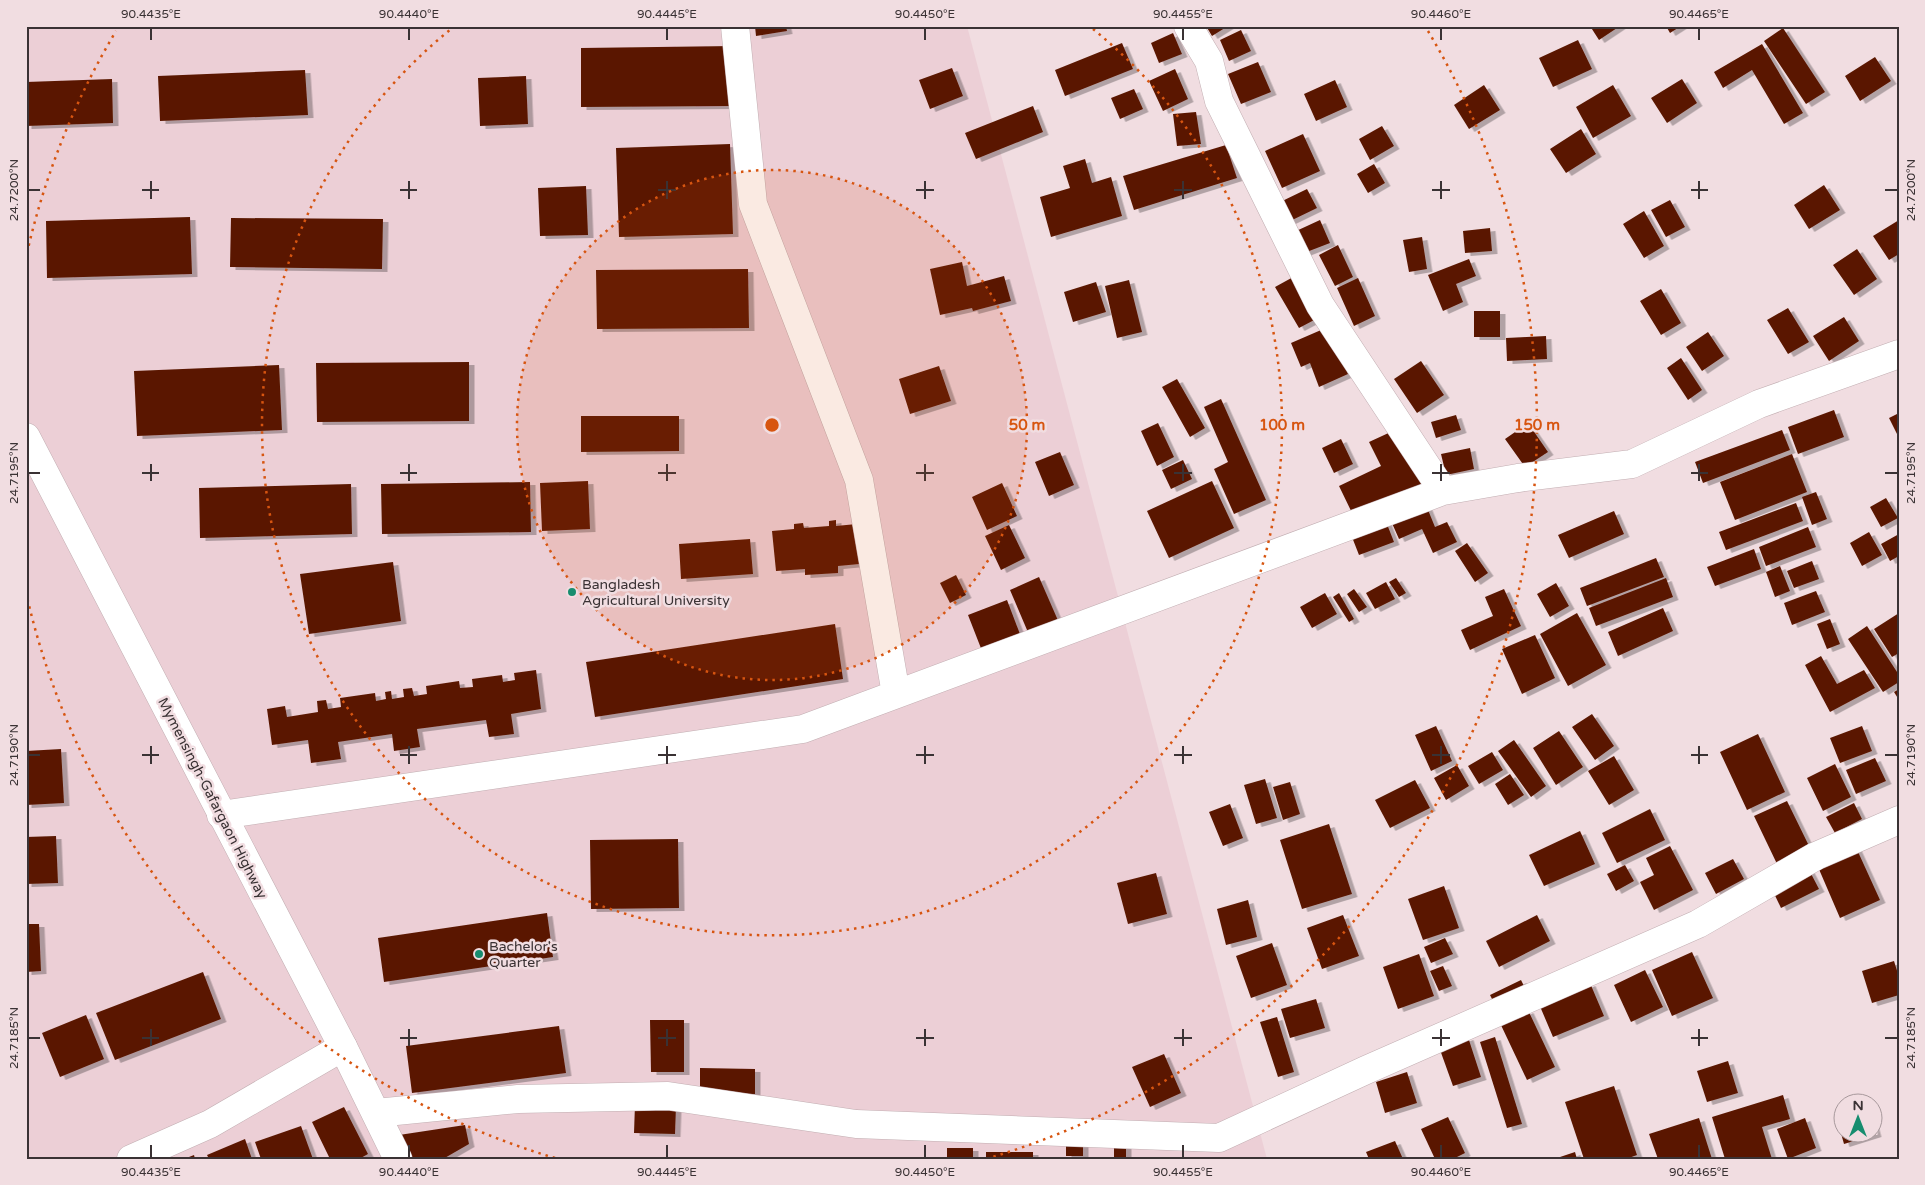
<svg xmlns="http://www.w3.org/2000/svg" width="1925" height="1185" viewBox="0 0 1925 1185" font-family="'Varela Round',sans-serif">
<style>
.built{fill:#eccfd6}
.building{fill:#5a1804;filter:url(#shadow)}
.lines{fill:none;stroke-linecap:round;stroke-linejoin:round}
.minor-casing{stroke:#c2aeb2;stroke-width:29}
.major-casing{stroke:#c2aeb2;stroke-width:29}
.minor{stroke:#fff;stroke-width:28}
.major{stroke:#fff;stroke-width:28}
.ticks{fill:none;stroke:#3a3234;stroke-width:2}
.ring{fill:none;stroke:#d75510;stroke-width:2.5;stroke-dasharray:2.5 5}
.poi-dot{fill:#178d6f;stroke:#f1dde1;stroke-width:2}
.labels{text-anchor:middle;stroke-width:5;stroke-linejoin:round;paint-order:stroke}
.poi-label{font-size:14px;fill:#3a3234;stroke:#f1dde1;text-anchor:start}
.street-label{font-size:14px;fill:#3a3234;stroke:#f1dde1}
.centre{fill:#d75510;stroke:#f1dde1;stroke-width:2.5}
.ring-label{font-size:15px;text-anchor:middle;font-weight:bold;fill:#d75510;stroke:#f1dde1;stroke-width:5;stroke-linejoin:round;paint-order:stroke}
.neatline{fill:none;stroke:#3a3234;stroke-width:2}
.ticks-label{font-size:12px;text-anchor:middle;fill:#3a3234}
</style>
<defs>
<filter id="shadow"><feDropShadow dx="5.5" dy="3" stdDeviation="0" flood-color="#0004"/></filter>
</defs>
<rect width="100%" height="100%" fill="#f1dde1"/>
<path class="built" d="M26 26H967L1267 1159H26Z"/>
<path class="building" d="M755 26H786L787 31 756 36Z
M1206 26H1228L1212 36Z
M1590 26H1620L1599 40Z
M1666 26H1681L1670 33Z
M1783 28 1825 92 1806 104 1764 41Z
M1241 30 1251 51 1229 61 1220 40Z
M1173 33 1182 54 1159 63 1151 43Z
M1578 40 1592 69 1553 87 1539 58Z
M1122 43 1133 69 1065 96 1055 70Z
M1762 44 1803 113 1784 124 1752 70 1723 88 1714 72Z
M733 46V106L581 107V48Z
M1875 57 1891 81 1860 101 1845 76Z
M1258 62 1271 92 1241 104 1228 74Z
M952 68 963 96 930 109 919 80Z
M1175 69 1188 99 1163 111 1149 81Z
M305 70 308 115 160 121 158 76Z
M526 76 528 124 480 126 478 78Z
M112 79 113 123 26 126V82Z
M1682 79 1697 103 1667 123 1651 98Z
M1335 80 1347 107 1316 121 1304 94Z
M1484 85 1500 110 1469 129 1454 105Z
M1613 85 1631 116 1593 138 1576 107Z
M1134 89 1143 109 1120 119 1111 98Z
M1033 106 1043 132 976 159 965 133Z
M1196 112 1201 144 1177 146 1173 114Z
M1382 126 1394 146 1370 160 1359 139Z
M1581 129 1596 154 1566 173 1550 149Z
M1303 134 1320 171 1282 188 1265 151Z
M730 144 733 234 619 237 616 148Z
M1226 145 1237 178 1134 210 1123 176Z
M1085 159 1092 183 1111 177 1122 216 1051 237 1040 197 1070 188 1063 166Z
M1374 164 1385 183 1368 193 1357 174Z
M1824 185 1840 210 1809 229 1794 205Z
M586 186 588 235 540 236 538 188Z
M1307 189 1317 208 1284 224 1274 205Z
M1670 200 1685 227 1666 237 1651 210Z
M1644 211 1664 246 1644 258 1623 224Z
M190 217 192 274 47 278 46 221Z
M231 218 383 219 382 269 230 267Z
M1320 220 1330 243 1304 253 1294 232Z
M1899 220V254L1889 260 1873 236Z
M1490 228 1492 251 1465 253 1463 231Z
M1422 237 1427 269 1409 272 1403 240Z
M1338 245 1353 277 1335 286 1319 255Z
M1857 249 1877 279 1854 295 1833 265Z
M1469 259 1476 276 1456 284 1463 302 1443 311 1428 275Z
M962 262 967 286 1004 276 1011 301 973 311 972 308 940 315 930 269Z
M748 269 749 328 597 329 596 270Z
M1295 276 1318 318 1299 328 1275 287Z
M1358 278 1375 316 1354 326 1337 288Z
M1129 280 1142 332 1117 338 1105 286Z
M1096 282 1106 312 1073 322 1064 292Z
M1661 289 1681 323 1661 335 1640 301Z
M1788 308 1809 342 1788 354 1767 320Z
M1474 311H1500V337H1474Z
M1844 317 1859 341 1829 361 1813 336Z
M1328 327 1348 374 1319 387 1310 363 1301 367 1291 343Z
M1708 332 1724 356 1702 371 1686 347Z
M1546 336 1547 359 1507 361 1506 338Z
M1681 358 1702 390 1688 400 1667 368Z
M1421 361 1444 395 1417 413 1394 379Z
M469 362V421L317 422 316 363Z
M279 365 282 430 137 436 134 371Z
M939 366 951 401 910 414 899 379Z
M1177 379 1205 428 1190 437 1162 387Z
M1221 399 1266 500 1234 514 1214 469 1228 462 1204 407Z
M1834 410 1844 437 1798 454 1788 427Z
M1899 413V438L1889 418Z
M1456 415 1461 430 1436 438 1431 422Z
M581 416H679V451L581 452Z
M1158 423 1174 457 1157 466 1141 431Z
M1528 423 1548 452 1525 467 1505 439Z
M1395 430 1423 487 1355 519 1339 486 1381 466 1369 442Z
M1782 430 1790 450 1703 483 1695 462Z
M1341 439 1353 464 1334 473 1322 448Z
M1470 448 1474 469 1446 475 1441 454Z
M1060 452 1074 485 1049 496 1035 462Z
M1792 454 1807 492 1735 520 1720 482Z
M1183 460 1192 479 1171 489 1162 470Z
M588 481 590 529 542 531 540 483Z
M1212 481 1234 528 1169 558 1147 511Z
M530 482 531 532 382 534 381 484Z
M1002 483 1017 516 987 530 972 497Z
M351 484 352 534 200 538 199 488Z
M1816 492 1827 519 1812 525 1802 497Z
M1886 498 1898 518 1881 527 1870 507Z
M1796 503 1803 521 1726 550 1719 532Z
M1426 505 1435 527 1447 522 1457 542 1433 553 1422 529 1399 539 1391 521Z
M1614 511 1624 534 1569 558 1558 535Z
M1385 519 1394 542 1359 555 1350 532Z
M836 520V526L867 523 870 563 838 566V573L805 575V569L776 571 772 531 794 529V524L803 523 804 528 829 526V521Z
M1009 525 1025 558 1001 570 985 536Z
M1808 527 1816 547 1766 566 1759 547Z
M1869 532 1882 555 1862 566 1850 543Z
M1899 534V556L1890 561 1881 544Z
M750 539 753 574 681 579 679 544Z
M1467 543 1488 573 1475 582 1455 551Z
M1754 549 1761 569 1715 586 1707 567Z
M1656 558 1664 577 1587 606 1580 588Z
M1812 561 1819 579 1794 588 1787 571Z
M393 562 401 621 309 634 300 574Z
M1780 566 1790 591 1775 597 1766 572Z
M956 575 966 595 950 603 940 583Z
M1039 577 1060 625 1030 637 1010 590Z
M1396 578 1406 593 1399 597 1389 582Z
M1666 578 1673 597 1596 626 1589 608Z
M1386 582 1395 599 1375 609 1366 593Z
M1556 583 1569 606 1550 617 1537 594Z
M1354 589 1367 607 1359 612 1347 594Z
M1504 589 1521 626 1470 650 1461 630 1493 616 1485 597Z
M1816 591 1825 612 1792 625 1784 603Z
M1325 593 1337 614 1312 628 1300 607Z
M1339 593 1354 619 1349 622 1333 597Z
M1007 600 1023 642 984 656 968 615Z
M1663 608 1673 631 1618 656 1608 632Z
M1577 613 1606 665 1568 686 1540 634Z
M1899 613V653L1892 657 1874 629Z
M1830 619 1840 644 1827 649 1817 624Z
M835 624 843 679 595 717 586 662Z
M1867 626 1899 675V682L1883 692 1848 639Z
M1535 635 1555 678 1522 694 1502 649Z
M1821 656 1837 684 1864 670 1875 688 1830 712 1805 665Z
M536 670 541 709 511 714 514 734 489 737 486 720 417 729 420 747 394 751 392 734 338 742 341 759 311 763 308 740 272 745 267 709 285 706 287 717 318 712 317 701 326 700 328 709 341 707 340 698 375 693 376 701 386 699 385 692 391 691 392 699 404 697 403 689 412 688 414 696 427 694 426 686 459 681 460 688 473 687 472 679 502 675 503 682 515 680 514 673Z
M1899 689V700L1894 692Z
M1592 714 1614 746 1595 760 1572 727Z
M1436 726 1452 761 1431 771 1415 735Z
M1862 726 1872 751 1840 763 1830 738Z
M1559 731 1583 767 1556 785 1533 748Z
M1758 734 1785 792 1747 810 1720 752Z
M1514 740 1546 786 1531 797 1498 751Z
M61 749 64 803 26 805V751Z
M1492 752 1503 770 1479 784 1468 766Z
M1614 756 1634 790 1609 805 1588 771Z
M1875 758 1886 781 1856 794 1846 770Z
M1835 764 1851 797 1823 811 1807 778Z
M1457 765 1469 786 1446 800 1434 778Z
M1510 774 1524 795 1508 805 1495 784Z
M1265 779 1277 818 1256 824 1244 785Z
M1415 780 1430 808 1390 828 1375 800Z
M1290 782 1300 814 1283 820 1273 787Z
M1787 801 1811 850 1778 866 1754 816Z
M1854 803 1862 819 1835 833 1826 817Z
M1230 804 1243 838 1223 846 1209 812Z
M1650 809 1665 840 1617 863 1602 833Z
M1329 824 1352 894 1302 909 1280 840Z
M1580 831 1595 864 1544 886 1529 855Z
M56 836 58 883 26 884V837Z
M678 839 679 908 591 909 590 840Z
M1854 843 1880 900 1840 918 1815 860Z
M1670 846 1693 890 1654 910 1640 882 1654 875 1646 858Z
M1733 859 1744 879 1716 894 1705 873Z
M1625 865 1634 881 1616 891 1607 874Z
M1807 866 1819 889 1781 908 1770 885Z
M1156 873 1167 914 1128 924 1117 883Z
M1444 886 1459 928 1423 940 1408 899Z
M1248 900 1257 937 1226 945 1217 909Z
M547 913 553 957 384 982 378 938Z
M1343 915 1359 956 1322 969 1307 928Z
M1537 915 1550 941 1499 967 1486 941Z
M26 924H39L41 971 26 972Z
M1445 938 1453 954 1431 963 1424 947Z
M1272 943 1287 985 1251 998 1236 956Z
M1692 952 1713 998 1672 1016 1652 970Z
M1419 954 1434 996 1398 1009 1383 967Z
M1894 961 1899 977V995L1872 1003 1862 971Z
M1443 966 1452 986 1439 991 1430 971Z
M1645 970 1663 1007 1631 1022 1614 985Z
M203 972 221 1019 115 1060 96 1013Z
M1521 980 1530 998 1499 1013 1490 995Z
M1590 983 1604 1016 1553 1037 1539 1004Z
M1316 999 1325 1028 1290 1038 1281 1009Z
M1528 1010 1555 1067 1527 1080 1500 1023Z
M86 1015 104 1059 60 1077 42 1033Z
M1277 1017 1294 1072 1278 1077 1260 1022Z
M650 1020H684V1072H651Z
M559 1026 566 1073 412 1093 406 1046Z
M1468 1037 1481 1077 1453 1086 1439 1047Z
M1495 1037 1522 1124 1507 1128 1480 1042Z
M1164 1054 1181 1093 1150 1107 1132 1067Z
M1728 1061 1738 1093 1707 1102 1697 1071Z
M700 1068 755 1069V1094L700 1093Z
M1407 1072 1417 1103 1385 1113 1376 1082Z
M1614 1086 1637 1155 1626 1159H1584L1565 1102Z
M1783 1095 1790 1119 1762 1127 1772 1159H1725L1712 1117Z
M635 1104 676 1106 675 1134 634 1133Z
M344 1107 368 1154 359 1159H330L312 1122Z
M1842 1110V1132H1872L1873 1123 1876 1134 1844 1144 1835 1112Z
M1448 1117 1465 1153 1453 1159H1435L1421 1129Z
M1699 1118 1712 1159H1658L1649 1134Z
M1805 1118 1816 1148 1788 1159 1777 1129Z
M465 1125 469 1144 443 1159H411L399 1135Z
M301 1126 313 1159H261L255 1142Z
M1066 1135H1083V1156H1066Z
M1114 1137H1126V1158H1114Z
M245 1139 252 1159H209L207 1155Z
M1395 1141 1403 1159H1369L1366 1152Z
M947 1148H973V1159H947Z
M986 1152H1033V1159H986Z
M1575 1152 1577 1159H1557V1158Z
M194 1155 195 1159H184Z"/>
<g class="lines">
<defs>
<path id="minor" d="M735 26 753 204 859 480 896 694
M1188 26 1209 61 1219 101 1320 305 1443 491
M221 815 803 729 1443 491 1518 478 1632 464 1759 404 1899 354
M376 1113 518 1099 668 1096 856 1124 1219 1138 1366 1070 1698 924 1816 856 1899 820
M131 1159 210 1124 343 1047"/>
<path id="major" d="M26 437 343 1047 398 1159"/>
</defs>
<use href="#minor" class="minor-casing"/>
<use href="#major" class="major-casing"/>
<use href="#minor" class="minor"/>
<use href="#major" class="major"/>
</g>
<path class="ticks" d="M151 28V40M409 28V40M667 28V40M925 28V40M1183 28V40M1441 28V40M1699 28V40M151 181V199M409 181V199M667 181V199M925 181V199M1183 181V199M1441 181V199M1699 181V199M28 190H40M142 190H159M400 190H417M658 190H676M916 190H934M1174 190H1192M1432 190H1450M1691 190H1708M1885 190H1898M151 464V481M409 464V481M667 464V481M925 464V481M1183 464V481M1441 464V481M1699 464V481M28 473H40M142 473H159M400 473H417M658 473H676M916 473H934M1174 473H1192M1432 473H1450M1691 473H1708M1885 473H1898M151 746V764M409 746V764M667 746V764M925 746V764M1183 746V764M1441 746V764M1699 746V764M28 755H40M142 755H159M400 755H417M658 755H676M916 755H934M1174 755H1192M1432 755H1450M1691 755H1708M1885 755H1898M151 1029V1046M409 1029V1046M667 1029V1046M925 1029V1046M1183 1029V1046M1441 1029V1046M1699 1029V1046M28 1038H40M142 1038H159M400 1038H417M658 1038H676M916 1038H934M1174 1038H1192M1432 1038H1450M1691 1038H1708M1885 1038H1898M151 1145V1158M409 1145V1158M667 1145V1158M925 1145V1158M1183 1145V1158M1441 1145V1158M1699 1145V1158"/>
<circle cx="772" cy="425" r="255" fill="#d75510" fill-opacity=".12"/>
<g class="ring">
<circle cx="772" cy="425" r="255"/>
<path d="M1093 29A510 510 0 1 1 451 29"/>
<path d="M555 1158A765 765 0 0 1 27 597M27 253A765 765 0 0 1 116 31M1428 31A765 765 0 0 1 989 1158"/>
</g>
<g class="poi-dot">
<circle cx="572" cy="592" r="5"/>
<circle cx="479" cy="954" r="5"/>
</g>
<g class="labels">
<g class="poi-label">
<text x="582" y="589">Bangladesh<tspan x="582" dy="16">Agricultural University</tspan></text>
<text x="489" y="951">Bachelor's<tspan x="489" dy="16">Quarter</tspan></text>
</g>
<g class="street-label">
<text transform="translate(213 798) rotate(63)" y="5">Mymensingh-Gafargaon Highway</text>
</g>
</g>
<circle cx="772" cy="425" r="8" class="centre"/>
<g class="ring-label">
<text x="1027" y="430">50 m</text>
<text x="1282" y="430">100 m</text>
<text x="1537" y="430">150 m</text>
</g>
<rect width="1925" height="1185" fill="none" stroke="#f1dde1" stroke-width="55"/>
<g transform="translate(1858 1118)"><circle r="24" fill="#f1dde1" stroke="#a8999c"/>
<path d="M0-4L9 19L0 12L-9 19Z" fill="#178d6f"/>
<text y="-8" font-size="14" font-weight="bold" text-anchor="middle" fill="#3a3234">N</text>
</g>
<rect x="28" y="28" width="1870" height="1130" class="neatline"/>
<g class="ticks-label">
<text x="151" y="18">90.4435°E</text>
<text x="409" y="18">90.4440°E</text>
<text x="667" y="18">90.4445°E</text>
<text x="925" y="18">90.4450°E</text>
<text x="1183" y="18">90.4455°E</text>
<text x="1441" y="18">90.4460°E</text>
<text x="1699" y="18">90.4465°E</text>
<text transform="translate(14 190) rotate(-90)" y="4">24.7200°N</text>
<text transform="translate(1911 190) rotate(-90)" y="4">24.7200°N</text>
<text transform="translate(14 473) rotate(-90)" y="4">24.7195°N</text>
<text transform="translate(1911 473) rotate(-90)" y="4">24.7195°N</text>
<text transform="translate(14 755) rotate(-90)" y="4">24.7190°N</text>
<text transform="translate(1911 755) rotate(-90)" y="4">24.7190°N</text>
<text transform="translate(14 1038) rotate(-90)" y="4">24.7185°N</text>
<text transform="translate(1911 1038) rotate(-90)" y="4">24.7185°N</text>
<text x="151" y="1176">90.4435°E</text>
<text x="409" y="1176">90.4440°E</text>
<text x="667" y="1176">90.4445°E</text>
<text x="925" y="1176">90.4450°E</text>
<text x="1183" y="1176">90.4455°E</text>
<text x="1441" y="1176">90.4460°E</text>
<text x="1699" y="1176">90.4465°E</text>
</g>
</svg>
